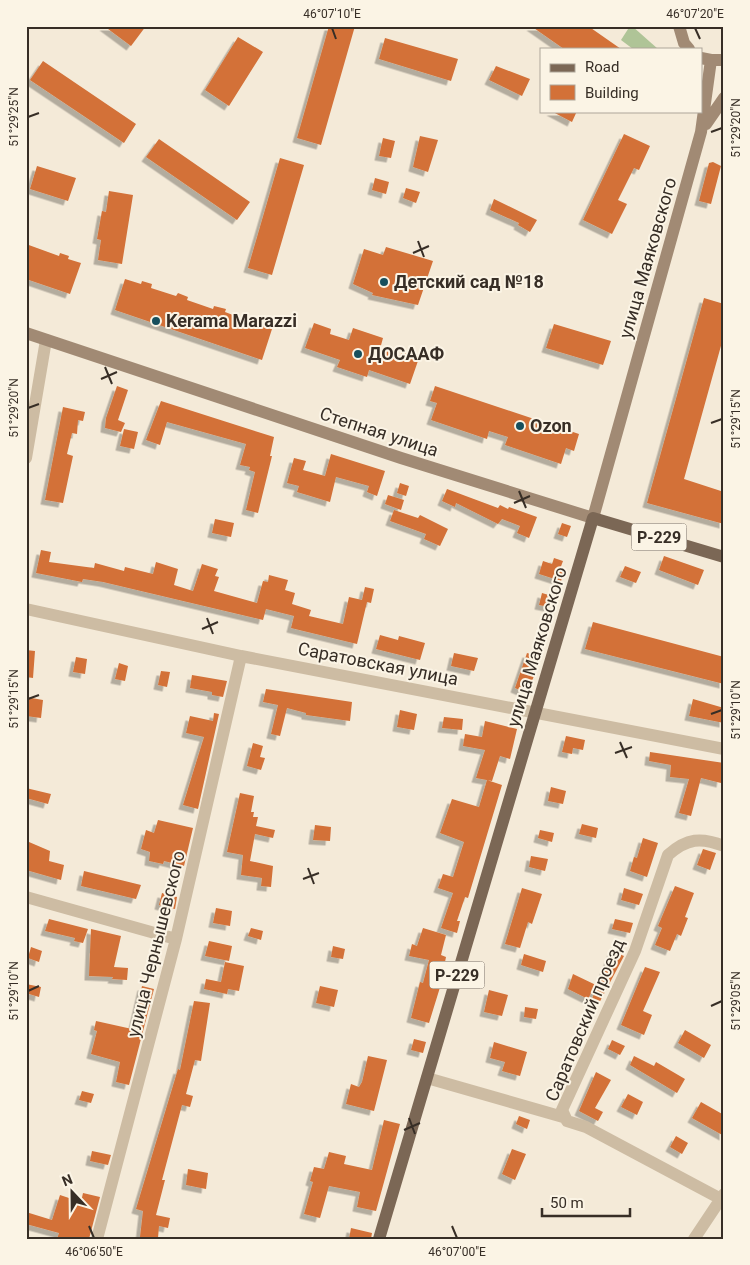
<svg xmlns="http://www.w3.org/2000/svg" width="750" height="1265" viewBox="0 0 750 1265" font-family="Roboto,sans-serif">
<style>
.green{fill:#afc497}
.building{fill:#d37138;filter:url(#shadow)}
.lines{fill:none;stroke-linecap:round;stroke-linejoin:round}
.street{stroke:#cdbca3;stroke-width:12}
.secondary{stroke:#a18a74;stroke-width:12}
.primary{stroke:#7b6755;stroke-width:12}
.ticks{fill:none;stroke:#372e26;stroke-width:2}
.poi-dot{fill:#174f5d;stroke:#fbf4e5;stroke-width:2}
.labels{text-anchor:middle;stroke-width:4;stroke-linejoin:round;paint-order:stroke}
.shield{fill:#fbf4e5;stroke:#72695f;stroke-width:1}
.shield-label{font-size:16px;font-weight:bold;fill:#372e26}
.street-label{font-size:18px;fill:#372e26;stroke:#fbf4e5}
.poi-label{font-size:18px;font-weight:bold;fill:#372e26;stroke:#fbf4e5;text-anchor:start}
.neatline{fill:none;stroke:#372e26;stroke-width:2}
.ticks-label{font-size:12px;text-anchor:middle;fill:#372e26}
</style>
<defs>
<filter id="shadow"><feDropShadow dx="-4.5" dy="4.5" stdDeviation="0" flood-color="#0004"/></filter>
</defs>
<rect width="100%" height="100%" fill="#f4ead8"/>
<path class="green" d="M630 26H632L658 49H633L621 40Z"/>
<path class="building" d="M104 26H146L131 46Z
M329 26H355L321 145 297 138Z
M531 26H588L621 49H564Z
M238 37 263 52 229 106 205 90Z
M385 38 458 59 451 81 379 59Z
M43 61 136 124 124 143 30 80Z
M496 66 530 79 522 96 489 80Z
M551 111H577L572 122Z
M624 134 650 146 639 170 634 168 618 200 627 204 612 234 583 220Z
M420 136 438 140 428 172 413 167Z
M383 138 395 141 391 158 379 156Z
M159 139 250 202 237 220 146 157Z
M280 158 304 165 272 275 248 268Z
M713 162 721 166 711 204 699 201 709 163Z
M37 166 76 178 68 201 30 189Z
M375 178 389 182 386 194 372 190Z
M406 188 420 192 416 203 403 198Z
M109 191 133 195 122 264 98 260 101 240 97 239 102 211 106 212Z
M494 199 537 220 530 232 518 225 519 223 490 210Z
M26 244 59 256 60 253 69 256 68 259 81 263 70 294 26 279Z
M386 247 433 261 418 305 372 295 373 293 353 284 364 249 383 255Z
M125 279 141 284 142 281 152 284 151 288 176 296 178 293 188 297 187 300 213 309 214 306 226 309 225 312 249 321 250 318 261 322 260 324 272 329 262 360 115 310Z
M704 298 724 304V335L684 479 724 492V524L647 503Z
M314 323 331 329 330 334 349 340 353 328 383 338 380 349 400 356 402 352 419 358 410 384 369 370 367 377 337 367 340 360 305 348Z
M554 324 611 341 603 365 546 348Z
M117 386 128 390 118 420 125 423 121 432 105 428 106 418Z
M435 386 579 434 574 451 566 448 561 464 505 445 508 437 489 431 487 439 431 420 437 403 430 401Z
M161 401 274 437 270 456H272L258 513 246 510 255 472 249 470 250 467 240 465 246 444 167 422 160 445 146 440Z
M63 407 85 412 83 421 78 420 77 434 72 433 67 454 73 456 63 503 45 500Z
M124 429 138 432 134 449 120 446Z
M331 454 385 471 377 496 367 492 369 486 336 477 330 502 297 492 299 486 287 483 294 458 306 461 303 470 325 476Z
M400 483 409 486 406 496 397 493Z
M447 489 498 508 500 505 508 509 509 507 537 517 529 538 517 533 520 526 502 519 498 524 456 503 455 507 442 501Z
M388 495 404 500 401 510 385 504Z
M394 510 418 518 420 515 448 529 440 546 424 539 426 534 390 521Z
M215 519 234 523 231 537 212 533Z
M562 523 571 526 567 537 558 534Z
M41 550 51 552 49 562 94 568 95 563 124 571 125 567 153 574 156 562 178 569 174 585 193 591 202 564 218 569 215 576 219 577 214 591 257 603 263 581 268 582 269 575 288 580 285 590 295 593 292 604 311 610 309 616 343 624 349 597 362 600 365 587 374 589 371 603 367 602 357 644 291 628 294 616 266 609 263 620 103 582 83 579 82 582 36 573Z
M664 556 704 570 698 585 659 570Z
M554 558 563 561 560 569 565 571 561 581 539 574 543 561 552 564Z
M625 566 641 572 636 583 620 577Z
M542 593 552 596 549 607 539 605Z
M593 622 724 657V684L585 649Z
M380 635 398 640 399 636 425 643 420 660 376 649Z
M26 650 35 651 33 678 26 677Z
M454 653 478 658 474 671 451 666Z
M527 653 536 656 530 670V674L534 676 530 686 525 684 522 691 515 688Z
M76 657 87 659 85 674 73 672Z
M119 663 128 666 125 681 115 679Z
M161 671 170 672 167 687 158 685Z
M192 675 227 681 223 697 212 695V692L190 688Z
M266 689 352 702 350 721 306 715V713L287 708 280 736 271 734 278 705 263 702Z
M26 697 43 700 41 718 26 716Z
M693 699 724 708V723L689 716Z
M400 710 417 714 414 730 397 727Z
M214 713 219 714 198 809 183 805 204 737 186 733 190 716 213 721Z
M444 717 463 719 462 730 442 728Z
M485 721 517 729 510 759 500 756 492 781 476 778 485 750 463 746 465 734 482 737Z
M566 736 585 740 583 750 573 748 572 754 562 752Z
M253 743 263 746 260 757 265 758 261 770 247 766Z
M650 752 724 763 721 783 701 778 691 816 679 813 689 779 670 777 671 765 649 761Z
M487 780 502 785 468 898 465 897 457 921H460L457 933 441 928 453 893 438 888 443 874 453 877 464 842 440 833 452 799 479 807Z
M551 787 566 791 563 804 548 801Z
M26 788 51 794 48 804 26 798Z
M240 793 254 796 251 812H254L253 817H258L256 826 275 830 273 838 255 834 250 861 273 866 271 887 261 886 262 878 241 875 243 855 227 852Z
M158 820 193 828 184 866 164 861 163 864 149 861 150 852 141 849 146 830 154 833Z
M582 824 598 828 596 838 579 834Z
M315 825 331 827 330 841 313 840Z
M540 830 554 833 552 842 538 838Z
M643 838 658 843 647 877 630 871 634 857 637 858Z
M29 842 50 851 49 861 64 865 61 880 26 870V849Z
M703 849 716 853 710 870 697 865Z
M531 856 548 859 545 871 529 867Z
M84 871 141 885 136 899 81 886Z
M675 886 694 893 685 917 688 918 681 936 677 934 670 951 655 945 662 928 658 926Z
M522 888 542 894 532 924 528 922 520 948 505 944Z
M624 888 643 894 639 905 621 900Z
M162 893 177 897 175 909 159 905Z
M216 908 232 911 230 926 213 923Z
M49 919 88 929 83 943 74 941 75 938 45 931Z
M615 919 633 923 630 933 612 929Z
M251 928 263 931 261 940 248 936Z
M423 928 446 935 441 955 446 957 444 967 446 968 429 1023 411 1018 420 982 423 983 429 960 409 956 412 944 417 946Z
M91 929 121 936 114 967 128 968 127 980 112 979 113 977 89 976Z
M209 941 232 946 229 961 205 956Z
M333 946 345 949 343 959 331 957Z
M31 947 42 951 39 962 28 958Z
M612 951 624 956 597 1007 590 1004 594 994 591 993 588 999 568 989 573 974 598 986Z
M524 954 546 961 543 972 521 965Z
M225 962 244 966 239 991 228 989 227 994 204 989 206 979 221 982Z
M645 967 660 972 643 1011 652 1015 644 1035 621 1025Z
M26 984 41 987 39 997 26 993Z
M142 986 154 989 129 1085 116 1082 120 1062 91 1054 97 1031 94 1030 96 1021 132 1029Z
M320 986 338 990 334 1007 316 1003Z
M489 990 508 995 502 1016 484 1012Z
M194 1001 210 1003 201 1061 195 1060 186 1094 193 1096 190 1107 182 1105 162 1180H165L156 1215 170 1218 168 1228 159 1226 158 1238 140 1237 143 1211 136 1209 178 1069 180 1070Z
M525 1007 538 1009 536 1019 524 1017Z
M685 1030 711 1045 704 1058 678 1043Z
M414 1039 426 1042 423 1053 411 1050Z
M612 1040 625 1046 620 1055 608 1049Z
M494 1042 527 1052 520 1076 502 1071 505 1062 490 1058Z
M368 1056 387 1060 374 1111 346 1104 351 1084 359 1087 362 1082Z
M634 1056 654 1066 656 1062 685 1079 677 1093 630 1065Z
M596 1072 611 1080 595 1108 603 1112 598 1121 579 1111Z
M82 1091 94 1094 91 1103 79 1100Z
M628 1094 643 1102 637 1115 621 1107Z
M701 1102 724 1115V1136L692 1118Z
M519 1116 530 1120 527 1129 516 1124Z
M384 1120 400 1124 376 1211 357 1207 360 1192 329 1186 320 1218 304 1214 313 1182 310 1181 314 1167 324 1169 329 1152 346 1156 344 1164 372 1170Z
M676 1136 688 1143 682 1154 670 1147Z
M512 1149 526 1154 515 1180 502 1174Z
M92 1151 111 1155 108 1165 90 1161Z
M188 1169 208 1173 206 1189 186 1185Z
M83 1193 100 1197 89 1239H57L59 1233 26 1224V1212L52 1220 60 1195 81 1202Z
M351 1228 372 1233 371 1239H349Z"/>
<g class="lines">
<path class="street" d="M26 458 46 340
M26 609 241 656 724 749
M26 897 176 939
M427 1078 563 1117
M721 1199 586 1127 567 1121 562 1110 635 951 668 855C687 838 701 837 724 846
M97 1239 176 939 241 656
M694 1239 724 1194"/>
<path class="secondary" d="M679 26 684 43 689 49
M701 58 711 60H724
M706 124 724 98
M26 333 401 458 593 518 701 132 711 60"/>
<path class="primary" d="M379 1239 593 518 724 557"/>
</g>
<path class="ticks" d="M332 28 336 39M695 28 700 39M28 117 39 113M711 132 722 128M418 241 424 257M413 253 429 246M105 367 112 384M101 379 117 372M28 408 39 404M711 423 722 419M519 491 526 508M514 503 530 496M207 618 213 634M202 629 218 622M28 699 39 695M711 714 722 710M620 742 627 758M615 753 632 747M308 868 314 884M303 879 319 873M28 991 39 986M711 1006 722 1001M409 1118 415 1134M404 1130 420 1123M89 1226 94 1238M452 1226 457 1238"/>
<g class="poi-dot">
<circle cx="384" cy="282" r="5"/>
<circle cx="156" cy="321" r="5"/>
<circle cx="358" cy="354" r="5"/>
<circle cx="520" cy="426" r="5"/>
</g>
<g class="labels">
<g class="shield">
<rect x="631.5" y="523.5" width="55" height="27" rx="4"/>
<rect x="429.5" y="961.5" width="55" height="27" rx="4"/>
</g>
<g class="shield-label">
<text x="659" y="543">Р-229</text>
<text x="457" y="981">Р-229</text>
</g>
<g class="street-label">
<text transform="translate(648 258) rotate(-74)" y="6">улица Маяковского</text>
<text transform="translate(379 432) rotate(18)" y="6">Степная улица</text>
<text transform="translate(537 647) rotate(-73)" y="6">улица Маяковского</text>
<text transform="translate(378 664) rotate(11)" y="6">Саратовская улица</text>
<text transform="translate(156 944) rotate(-76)" y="6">улица Чернышевского</text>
<text transform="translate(585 1020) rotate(-67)" y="6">Саратовский проезд</text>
</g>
<g class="poi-label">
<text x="394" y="288">Детский сад №18</text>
<text x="166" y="327">Kerama Marazzi</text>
<text x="368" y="360">ДОСААФ</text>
<text x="530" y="432">Ozon</text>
</g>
</g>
<rect width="750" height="1265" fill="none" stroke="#fbf4e5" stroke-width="55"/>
<rect x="540" y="48" width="162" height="65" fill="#fbf4e5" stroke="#ada599"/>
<rect x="550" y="64" width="25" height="8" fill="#7b6755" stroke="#ada599"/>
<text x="585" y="72" font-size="15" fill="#372e26">Road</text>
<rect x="550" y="85" width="25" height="15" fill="#d37138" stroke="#ada599"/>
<text x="585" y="98" font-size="15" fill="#372e26">Building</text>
<g transform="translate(72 1192) rotate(338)" stroke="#fbf4e5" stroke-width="4" paint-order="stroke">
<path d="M0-4L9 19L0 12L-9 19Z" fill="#372e26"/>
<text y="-8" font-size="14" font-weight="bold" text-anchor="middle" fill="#372e26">N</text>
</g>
<path d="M542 1208v8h88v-8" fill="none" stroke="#372e26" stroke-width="2.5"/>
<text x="550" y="1208" font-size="15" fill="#372e26" stroke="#fbf4e5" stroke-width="4" paint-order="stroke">50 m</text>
<rect x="28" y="28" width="694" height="1210" class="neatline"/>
<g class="ticks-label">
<text x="332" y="18">46°07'10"E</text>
<text x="695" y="18">46°07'20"E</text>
<text transform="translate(14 117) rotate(-90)" y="4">51°29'25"N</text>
<text transform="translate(736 128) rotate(-90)" y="4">51°29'20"N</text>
<text transform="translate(14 408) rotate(-90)" y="4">51°29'20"N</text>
<text transform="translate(736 419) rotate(-90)" y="4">51°29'15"N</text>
<text transform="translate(14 699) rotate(-90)" y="4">51°29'15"N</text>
<text transform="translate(736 710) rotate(-90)" y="4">51°29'10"N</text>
<text transform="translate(14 991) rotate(-90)" y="4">51°29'10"N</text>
<text transform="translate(736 1001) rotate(-90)" y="4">51°29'05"N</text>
<text x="94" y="1256">46°06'50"E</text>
<text x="457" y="1256">46°07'00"E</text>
</g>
</svg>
